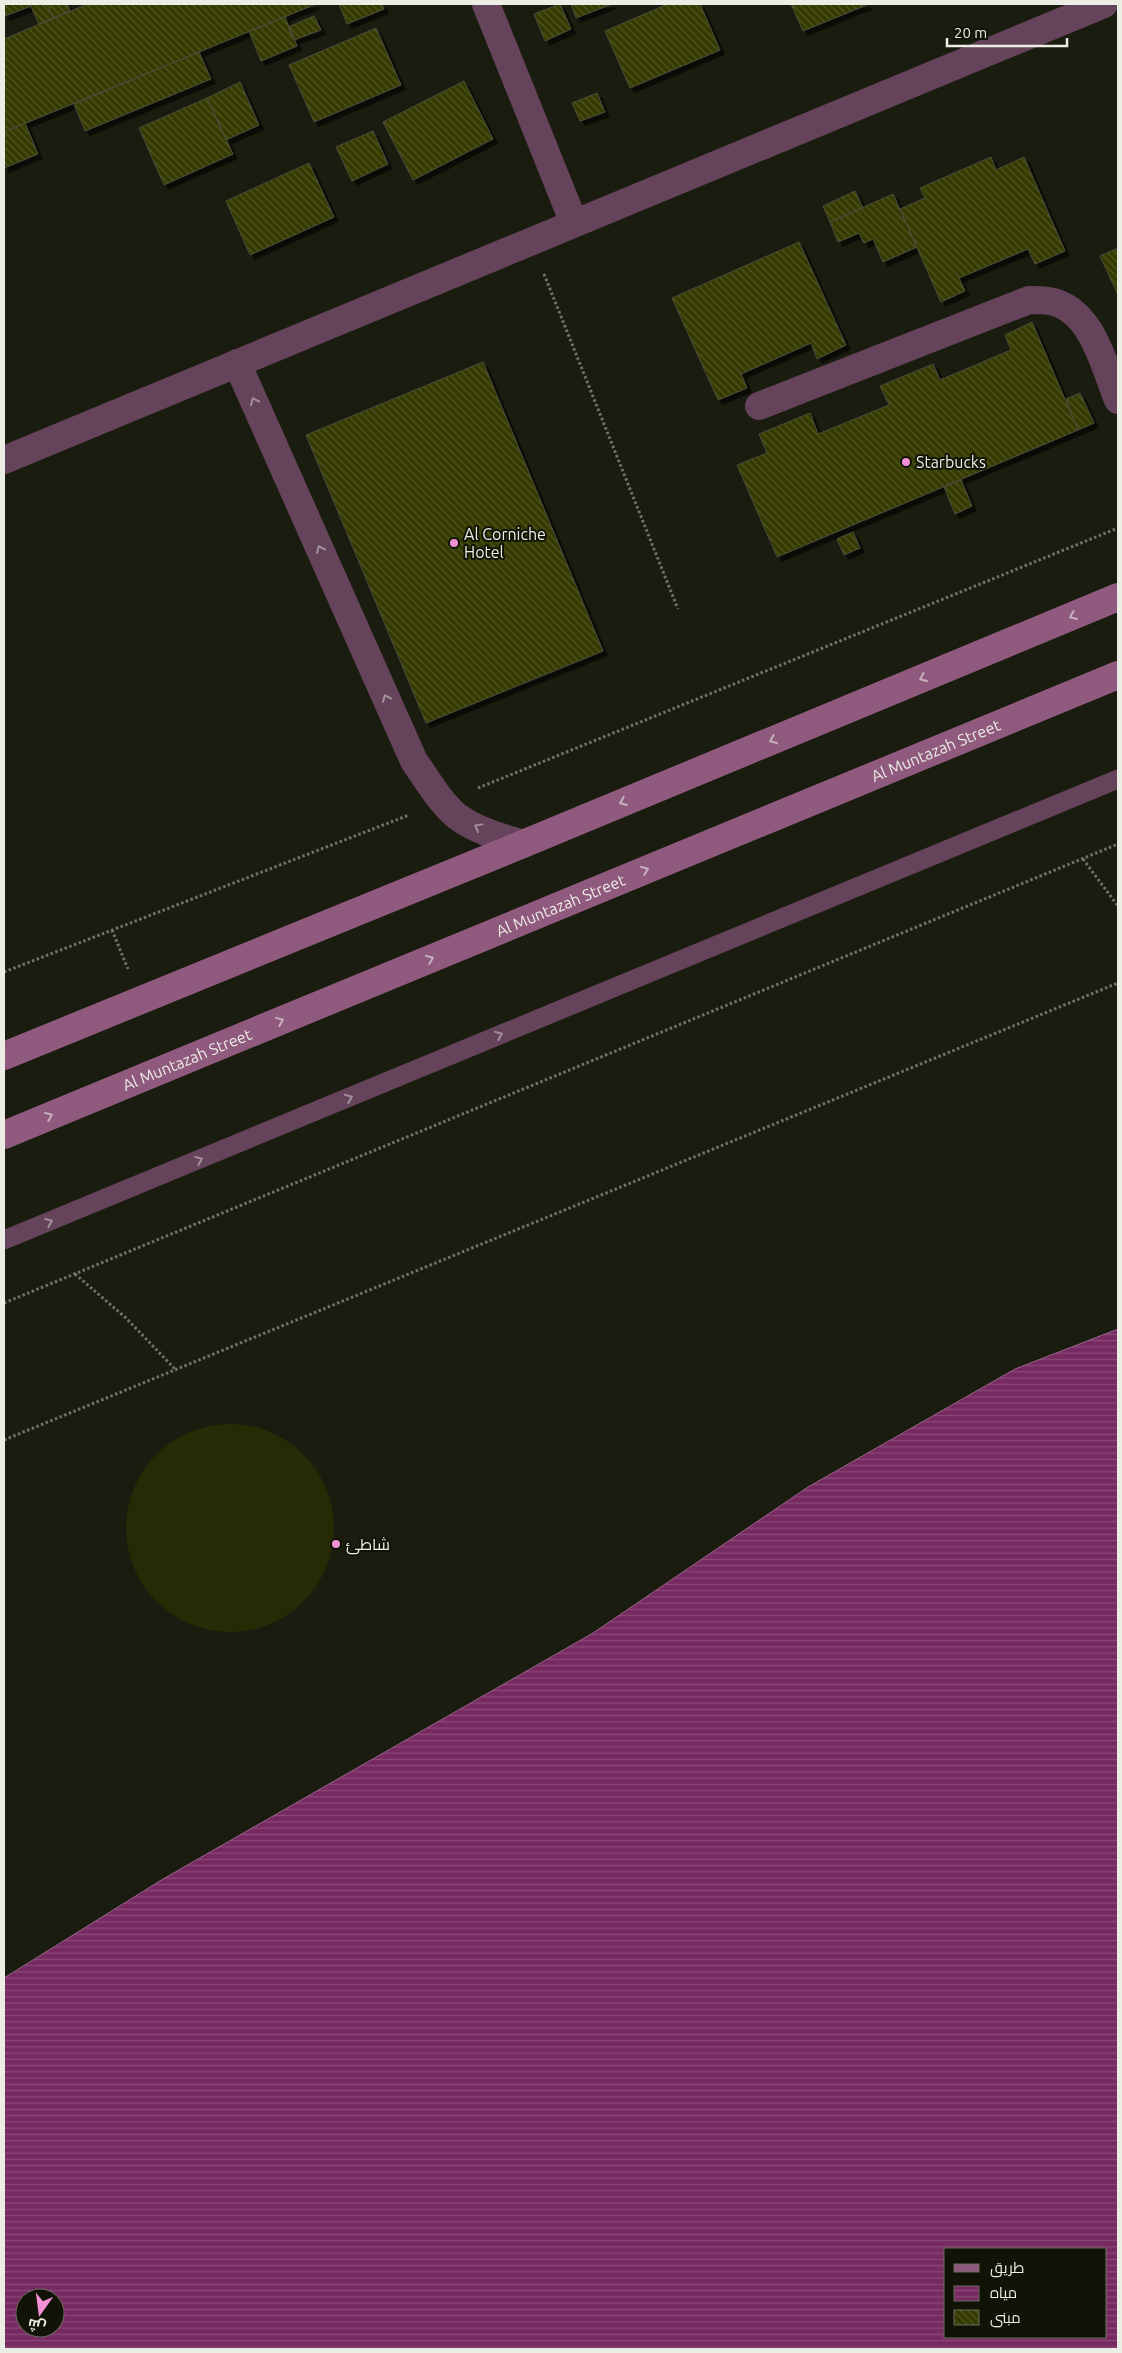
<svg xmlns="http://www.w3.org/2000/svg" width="1122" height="2353" viewBox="0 0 1122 2353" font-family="Ubuntu,Cairo,sans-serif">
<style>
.park{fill:#272b05}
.water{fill:url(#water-rules);stroke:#996488;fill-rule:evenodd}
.building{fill:url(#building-back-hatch);stroke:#4b4d3e;filter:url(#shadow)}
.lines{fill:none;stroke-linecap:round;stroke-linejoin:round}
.path{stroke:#727368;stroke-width:3;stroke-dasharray:2.5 2.5;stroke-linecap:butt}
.lane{stroke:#65435a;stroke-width:19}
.street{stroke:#65435a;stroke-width:28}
.secondary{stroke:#8f5a7e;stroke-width:28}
.oneway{stroke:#a29098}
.oneway2{stroke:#c7b2bb}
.poi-dot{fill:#f391d5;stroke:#111307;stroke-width:2}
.labels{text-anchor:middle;stroke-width:4;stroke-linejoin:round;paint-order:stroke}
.poi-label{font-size:16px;fill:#ecede4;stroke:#111307;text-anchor:start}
.street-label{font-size:16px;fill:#ecede4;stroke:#111307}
</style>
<defs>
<pattern id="water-rules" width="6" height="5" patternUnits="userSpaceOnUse" patternTransform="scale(1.25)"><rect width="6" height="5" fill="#762a61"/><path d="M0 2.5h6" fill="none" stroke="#8a4978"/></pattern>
<pattern id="building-back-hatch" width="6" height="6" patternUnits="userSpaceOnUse" patternTransform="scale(1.25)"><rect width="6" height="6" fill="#353a00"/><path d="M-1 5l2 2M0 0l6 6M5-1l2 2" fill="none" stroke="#525725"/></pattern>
<filter id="shadow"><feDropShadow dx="4.5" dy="4.5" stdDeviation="0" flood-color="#0009"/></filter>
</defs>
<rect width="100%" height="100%" fill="#1a1c0f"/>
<path class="park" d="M126 1528a104 104 0 1 1 208 0a104 104 0 1 1-208 0Z"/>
<path class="water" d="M1118 1329V2349H4V1978L163 1879 593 1633 808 1487 1015 1369ZM946 2249H1106V2337H946ZM25 2298H55V2328H25Z"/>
<path class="building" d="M4 4H30L31 6 5 16Z
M30 4H47L53 18 39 24Z
M47 4H67L70 11 53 18Z
M88 4H316L4 132V39Z
M339 4H382L384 9 347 24Z
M560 4 571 29 545 41 534 14Z
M571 4H612L576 18Z
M668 4H700L720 50 630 88 605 31Z
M791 4H869L803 31Z
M314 16 321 30 294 40 288 27Z
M285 17 297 46 261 61 249 31Z
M376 28 401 85 314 122 289 65Z
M199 52 211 79 85 131 74 104Z
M464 81 493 139 413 180 383 122Z
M240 82 259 125 226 140 207 98Z
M597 93 605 112 580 121 572 103Z
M207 98 233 154 164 185 139 128Z
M25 123 38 154 4 168V132Z
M373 131 388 164 352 181 336 147Z
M991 157 996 170 1024 157 1065 251 1035 264 1028 249 959 278 965 291 941 302 900 209 925 198 920 188Z
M309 163 334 217 250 255 226 201Z
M855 191 863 208 830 222 823 206Z
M893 194 917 247 883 262 873 239 864 243 859 233 838 242 830 222Z
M799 242 846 345 817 359 811 343 741 374 747 388 718 400 672 298Z
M1118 248V295L1100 256Z
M1032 322 1078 430 777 557 737 465 767 453 759 434 810 413 818 434 889 405 880 386 933 364 940 380 1011 350 1005 335Z
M483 362 603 651 426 723 306 435Z
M1080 393 1094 423 1078 430 1066 399Z
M961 480 972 506 955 514 944 487Z
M853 532 860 548 844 555 837 539Z"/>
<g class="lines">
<path class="path" d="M544 274 678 609
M478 788 1118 528
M1083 859 1118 906
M112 930 128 969
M4 972 409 815
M75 1274 126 1318 175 1369
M4 1303 1118 844
M4 1440 1118 983"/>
<path class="lane" d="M4 1240 1118 779"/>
<path class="street" d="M486 4 574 223
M237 363 414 761C427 779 440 803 458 817 477 831 501 837 523 844
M759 406 1029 300C1035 300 1042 300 1049 301 1092 308 1104 366 1118 400
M4 460 1104 4"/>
<g class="secondary">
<path d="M4 1056 523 844 1118 597"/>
<path id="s1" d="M4 1135 1118 675"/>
</g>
</g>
<defs><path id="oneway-chevron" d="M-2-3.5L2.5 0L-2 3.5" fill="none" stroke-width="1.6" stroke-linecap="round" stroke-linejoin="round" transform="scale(1.25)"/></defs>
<g class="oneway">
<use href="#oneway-chevron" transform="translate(254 401) rotate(-114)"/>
<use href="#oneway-chevron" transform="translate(320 549) rotate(-114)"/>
<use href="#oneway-chevron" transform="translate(386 698) rotate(-114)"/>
<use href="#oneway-chevron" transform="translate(478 827) rotate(-151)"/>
<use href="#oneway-chevron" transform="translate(499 1035) rotate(-22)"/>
<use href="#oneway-chevron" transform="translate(349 1098) rotate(-22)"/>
<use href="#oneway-chevron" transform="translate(199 1160) rotate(-22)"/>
<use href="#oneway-chevron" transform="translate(49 1222) rotate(-22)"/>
</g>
<g class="oneway2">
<use href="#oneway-chevron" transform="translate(1073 616) rotate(157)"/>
<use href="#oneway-chevron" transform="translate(923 678) rotate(157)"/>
<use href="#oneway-chevron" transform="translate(773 740) rotate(157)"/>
<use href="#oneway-chevron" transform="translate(623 802) rotate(157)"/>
<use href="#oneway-chevron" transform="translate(645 870) rotate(-22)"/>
<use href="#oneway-chevron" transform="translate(430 959) rotate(-22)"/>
<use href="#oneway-chevron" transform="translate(280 1021) rotate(-22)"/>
<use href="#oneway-chevron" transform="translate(49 1116) rotate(-22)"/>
</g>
<g class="poi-dot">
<circle cx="906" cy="462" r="5"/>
<circle cx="454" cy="543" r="5"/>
<circle cx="336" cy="1544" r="5"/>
</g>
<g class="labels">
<g class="poi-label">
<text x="916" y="468">Starbucks</text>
<text x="464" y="540">Al Corniche<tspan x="464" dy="18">Hotel</tspan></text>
<text x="346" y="1550">شاطئ</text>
</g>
<g class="street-label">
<text dy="6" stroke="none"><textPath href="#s1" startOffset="1008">Al Muntazah Street</textPath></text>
<text dy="6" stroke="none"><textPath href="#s1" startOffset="602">Al Muntazah Street</textPath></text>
<text dy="6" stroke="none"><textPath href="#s1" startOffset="198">Al Muntazah Street</textPath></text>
</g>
</g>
<rect width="1122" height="2353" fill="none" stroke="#ecede4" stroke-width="10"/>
<rect x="944" y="2248" width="162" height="90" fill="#111307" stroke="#696a5f"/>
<rect x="954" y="2264" width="25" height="8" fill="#8f5a7e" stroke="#696a5f"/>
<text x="990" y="2273" font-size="15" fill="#ecede4">طريق</text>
<rect x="954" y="2286" width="25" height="15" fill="url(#water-rules)" stroke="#696a5f"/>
<text x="990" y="2298" font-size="15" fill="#ecede4">مياه</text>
<rect x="954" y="2310" width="25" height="15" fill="url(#building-back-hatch)" stroke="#696a5f"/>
<text x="990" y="2323" font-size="15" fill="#ecede4">مبنى</text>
<g transform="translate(40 2313) rotate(194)"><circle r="24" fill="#111307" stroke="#696a5f"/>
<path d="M0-4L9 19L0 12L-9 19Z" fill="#f391d5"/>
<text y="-8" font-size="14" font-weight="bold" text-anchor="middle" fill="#ecede4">ش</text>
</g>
<path d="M947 38v8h120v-8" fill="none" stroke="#ecede4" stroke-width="2.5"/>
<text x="954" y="38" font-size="15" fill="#ecede4" stroke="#111307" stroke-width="4" paint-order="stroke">20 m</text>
</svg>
